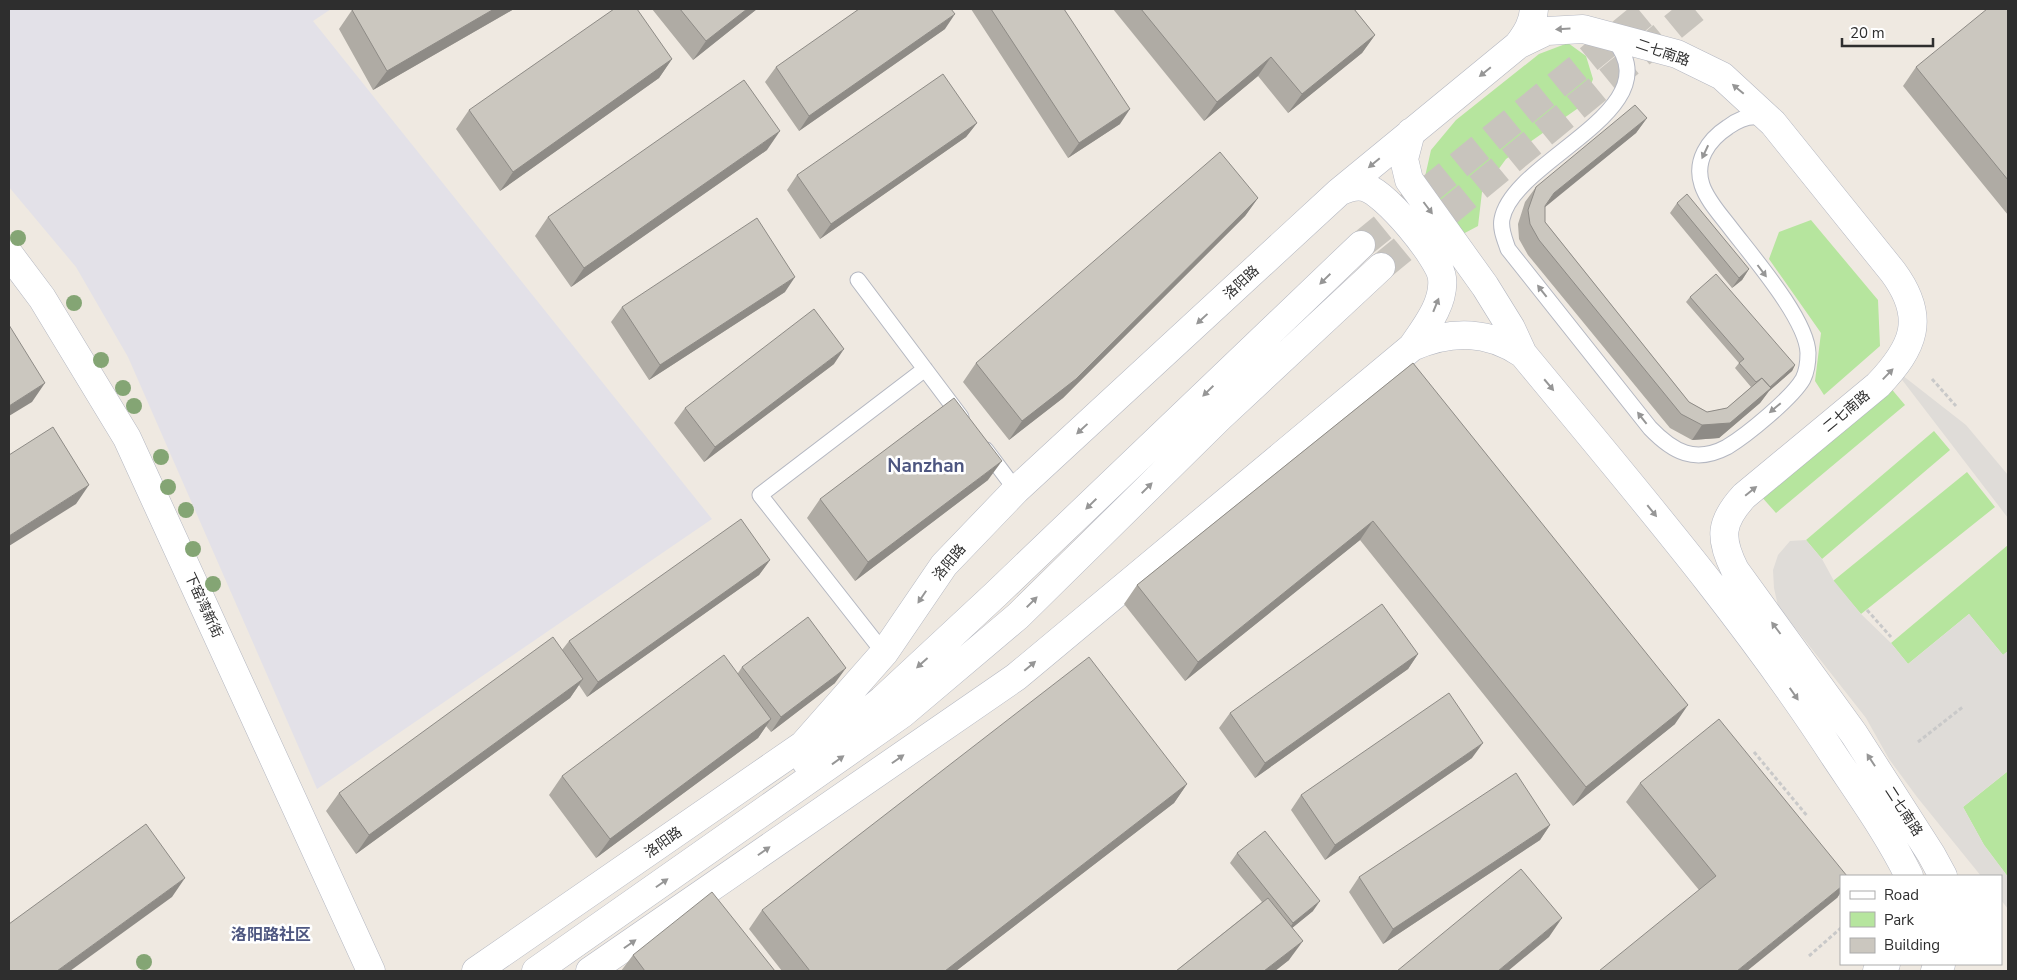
<svg xmlns="http://www.w3.org/2000/svg" width="2017" height="980" viewBox="0 0 2017 980" font-family="'Nunito Sans','Noto Sans SC',sans-serif">
<style>
.industrial{fill:#e3e1e8}
.green{fill:#b6e59e}
.plaza{fill:#dfdcd8}
.lines{fill:none;stroke-linecap:round;stroke-linejoin:round}
.secondary-tunnel{stroke:#c8c4bd;stroke-width:28;stroke-dasharray:28 14;stroke-linecap:butt}
.lane-casing{stroke:#b4b7c1;stroke-width:17}
.street-casing{stroke:#b4b7c1;stroke-width:29}
.secondary-casing{stroke:#b4b7c1;stroke-width:29}
.path{stroke:#c9c9c9;stroke-width:3;stroke-dasharray:4 2.5;stroke-linecap:butt}
.lane{stroke:#fff;stroke-width:15}
.street{stroke:#fff;stroke-width:28}
.secondary{stroke:#fff;stroke-width:28}
.tree{fill:#84a574}
.wall{fill:#afaba4}
.shaded-wall{fill:#8e8b86}
.building{fill:#cbc7bf;stroke:#8e8b86}
.oneway{fill:#969696}
.labels{text-anchor:middle;stroke-width:5;stroke-linejoin:round;paint-order:stroke}
.street-label{font-size:14px;fill:#2e2e2e;stroke:#fff}
.quarter-label{font-size:16px;font-weight:bold;fill:#4d5680;stroke:#fff}
.district-label{font-size:19px;font-weight:bold;fill:#4d5680;stroke:#fff}
</style>
<rect width="100%" height="100%" fill="#efe9e1"/>
<path class="industrial" d="M9 9H331L313 21 712 519 317 789 128 357 76 267 9 187Z"/>
<path class="green" d="M1568 43 1586 56 1593 79 1584 104 1506 159 1482 192 1478 226 1461 235 1422 190 1431 150 1456 120 1539 54Z
M1811 220 1878 300 1880 346 1824 395 1815 381 1821 333 1769 259 1779 232Z
M1889 386 1905 405 1776 513 1760 495Z
M1934 431 1950 450 1822 559 1806 540Z
M1967 472 1995 507 1861 614 1833 581Z
M2008 545V651L2003 655 1969 614 1908 664 1891 643Z
M2008 771V877L1984 845 1963 807Z"/>
<path class="plaza" d="M1893 368 1966 425 2008 475V518Z
M1806 540 1822 559 1834 581 1861 614 1891 643 1908 664 1969 614 2003 655 2008 651V771L1963 807 1984 845 2008 877V909L2001 900V876H1981L1917 797 1889 759 1866 718 1778 606 1774 588 1773 570 1778 555 1790 541Z"/>
<g class="lines">
<path class="secondary-tunnel" d="M1361 245 1650 9
M1381 267 1695 9"/>
<defs>
<path id="lane" d="M1613 39C1675 110 1513 159 1502 219 1500 229 1505 240 1508 249L1650 428C1673 452 1695 464 1727 447 1747 435 1792 398 1803 379 1807 371 1808 362 1808 353 1807 319 1751 255 1729 226 1719 213 1707 200 1702 185 1694 161 1708 140 1728 127 1739 119 1752 113 1766 119
M858 280 961 417
M986 450 1016 490
M884 653 760 495 925 369"/>
<path id="street" d="M9 254 42 298 127 438 371 971"/>
<path id="secondary" d="M1518 45 1547 31 1583 29 1677 54 1722 76 1773 123 1893 272C1927 318 1914 347 1878 385L1744 496C1720 522 1719 538 1735 570L1854 734 1931 854 1943 876
M1411 132 1404 159 1409 180 1485 286 1511 328 1523 354C1631 485 1743 615 1835 757 1861 796 1889 835 1909 876
M1339 192C1347 188 1355 185 1364 187 1384 191 1440 258 1442 278 1445 303 1425 328 1412 347
M806 762 882 700 996 594 1361 245
M476 971 803 745 884 653 944 565 1016 490 1339 192 1518 45C1527 33 1533 23 1534 9
M536 971 902 714 1018 616 1219 418 1381 267
M590 971 1016 677 1412 347C1451 330 1487 330 1523 354
M1877 971 1886 964
M1935 971 1941 964"/>
</defs>
<use href="#lane" class="lane-casing"/>
<use href="#street" class="street-casing"/>
<use href="#secondary" class="secondary-casing"/>
<path class="path" d="M1932 379 1956 406
M1867 610 1891 637
M1918 742 1964 706
M1754 752 1808 817
M1809 956 1841 928"/>
<use href="#lane" class="lane"/>
<use href="#street" class="street"/>
<use href="#secondary" class="secondary"/>
</g>
<g class="tree">
<circle cx="18" cy="238" r="8"/>
<circle cx="74" cy="303" r="8"/>
<circle cx="101" cy="360" r="8"/>
<circle cx="123" cy="388" r="8"/>
<circle cx="134" cy="406" r="8"/>
<circle cx="161" cy="457" r="8"/>
<circle cx="168" cy="487" r="8"/>
<circle cx="186" cy="510" r="8"/>
<circle cx="193" cy="549" r="8"/>
<circle cx="213" cy="584" r="8"/>
<circle cx="144" cy="962" r="8"/>
</g>
<path class="wall" d="M355 9H514L373 90 339 29 352 10Z
M652 9H757L693 60Z
M971 9H1064L1120 124 1068 158Z
M1113 9H1354L1375 35 1362 53 1288 113 1258 76 1204 121Z
M2008 9V215L1903 86 1916 67Z
M945 29 799 131 765 82 776 67Z
M672 59 659 78 500 191 456 129 469 110Z
M1647 118 1636 133 1545 206V222L1689 402 1707 412 1727 408 1751 387 1735 368 1739 363 1686 302 1690 297 1795 365 1792 371 1769 391 1760 403 1719 438 1692 440 1670 428 1528 255 1519 239 1518 224 1525 202 1536 187Z
M977 123 966 137 820 239 787 190 797 175Z
M767 150 571 287 535 236 548 217Z
M1258 198 1245 216 1063 398 1009 440 963 382 976 363Z
M1677 203 1749 269 1742 280 1732 288 1670 213Z
M785 292 649 380 611 322 622 307Z
M1413 363 1675 724 1573 806 1360 540 1185 681 1124 604 1137 585Z
M834 364 704 462 674 423 685 408Z
M988 480 855 581 807 518 820 499Z
M770 560 759 575 587 697 579 685 570 698 356 854 326 811 339 793 562 650 569 641Z
M1418 654 1408 669 1255 778 1219 728 1230 713Z
M742 667 835 683 771 732 766 726 758 738 596 858 549 795 562 776 738 673Z
M1472 758 1325 860 1291 810 1301 795Z
M1640 783 1841 876V892L1837 898 1699 890 1626 802Z
M1187 784 1174 803 956 971H782L749 929 762 910Z
M1550 825 1540 840 1383 944 1349 892 1359 877Z
M1237 853 1313 911 1292 928 1289 960 1275 971H1176L1262 902 1230 863Z
M633 955 775 971H621Z"/>
<path class="shaded-wall" d="M494 9H514L373 90 387 71Z
M747 9H757L693 60 706 41Z
M955 14 945 29 799 131 809 116Z
M1375 35 1362 53 1288 113 1302 94Z
M1271 57 1258 76 1204 121 1217 102Z
M672 59 659 78 500 191 513 172Z
M1130 109 1120 124 1068 158 1079 143Z
M1647 118 1636 133 1544 208 1554 193Z
M977 123 966 137 820 239 831 224Z
M780 131 767 150 571 287 584 268Z
M1258 198 1245 216 1063 398 1009 440 1022 421Z
M1749 269 1742 280 1732 288 1739 278Z
M795 277 785 292 649 380 660 365Z
M844 349 834 364 704 462 715 447Z
M1795 365 1792 371 1769 391 1760 403 1719 438 1692 440 1702 425 1765 392Z
M45 383 32 402 9 416V406Z
M1002 461 988 480 855 581 868 562Z
M89 485 76 504 9 546V536Z
M1373 521 1360 540 1185 681 1198 662Z
M770 560 759 575 587 697 598 682Z
M1418 654 1408 669 1255 778 1265 763Z
M846 668 835 683 771 732 781 717Z
M583 679 570 698 356 854 369 835Z
M1688 705 1675 724 1573 806 1586 787Z
M771 719 758 738 596 858 610 839Z
M1483 743 1472 758 1325 860 1335 845Z
M1187 784 1174 803 956 971H945Z
M1550 825 1540 840 1383 944 1393 929Z
M185 878 172 897 70 971H57Z
M1841 887V892L1837 898 1747 971H1737Z
M1320 901 1313 911 1286 933 1293 923Z
M1562 918 1549 937 1508 971H1498Z
M1303 941 1289 960 1275 971H1264Z"/>
<path class="building" d="M355 9H494L387 71 352 10Z
M614 9H637L672 59 513 172 469 110Z
M680 9H747L706 41Z
M859 9H951L955 14 809 116 776 67Z
M991 9H1064L1130 109 1079 143Z
M1141 9H1354L1375 35 1302 94 1271 57 1217 102Z
M1987 9H2008V180L1916 67Z
M943 74 977 123 831 224 797 175Z
M744 80 780 131 584 268 548 217Z
M1635 105 1647 118 1554 193 1545 206V222L1689 402 1707 412 1727 408 1762 378 1771 388 1730 423 1702 425 1681 414 1539 240 1530 224 1528 210 1536 187Z
M1220 152 1258 198 1076 379 1022 421 976 363Z
M1687 194 1749 269 1739 278 1677 203Z
M757 218 795 277 660 365 622 307Z
M1716 274 1795 365 1770 387 1762 378 1756 382 1739 363 1744 359 1690 297Z
M814 309 844 349 715 447 685 408Z
M9 325 45 383 9 406Z
M1413 363 1688 705 1586 787 1373 521 1198 662 1137 585Z
M954 398 1002 461 868 562 820 499Z
M53 427 89 485 9 536V455Z
M741 519 770 560 598 682 569 641Z
M1382 604 1418 654 1265 763 1230 713Z
M808 617 846 668 781 717 742 667Z
M553 637 583 679 369 835 339 793Z
M724 655 771 719 610 839 562 776Z
M1089 657 1187 784 945 971H810L762 910Z
M1449 693 1483 743 1335 845 1301 795Z
M1719 719 1847 876H1841V887L1737 971H1599L1716 876 1640 783Z
M1516 773 1550 825 1393 929 1359 877Z
M146 824 185 878 57 971H9V924Z
M1265 831 1320 901 1293 923 1237 853Z
M1521 869 1562 918 1498 971H1397Z
M712 892 775 971H645L633 955Z
M1268 898 1303 941 1264 971H1176Z"/>
<defs><path id="oneway-solid" d="M-6-.8H1V-3.2L6.5 0L1 3.2V.8H-6Z" transform="scale(1.25)"/></defs>
<g class="oneway">
<use href="#oneway-solid" transform="translate(1563 29) rotate(177)"/>
<use href="#oneway-solid" transform="translate(1485 72) rotate(141)"/>
<use href="#oneway-solid" transform="translate(1738 89) rotate(-140)"/>
<use href="#oneway-solid" transform="translate(1705 152) rotate(115)"/>
<use href="#oneway-solid" transform="translate(1374 163) rotate(140)"/>
<use href="#oneway-solid" transform="translate(1428 208) rotate(53)"/>
<use href="#oneway-solid" transform="translate(1762 271) rotate(53)"/>
<use href="#oneway-solid" transform="translate(1325 279) rotate(136)"/>
<use href="#oneway-solid" transform="translate(1542 291) rotate(-128)"/>
<use href="#oneway-solid" transform="translate(1436 305) rotate(-68)"/>
<use href="#oneway-solid" transform="translate(1202 319) rotate(137)"/>
<use href="#oneway-solid" transform="translate(1888 374) rotate(-46)"/>
<use href="#oneway-solid" transform="translate(1549 385) rotate(50)"/>
<use href="#oneway-solid" transform="translate(1208 391) rotate(136)"/>
<use href="#oneway-solid" transform="translate(1775 408) rotate(140)"/>
<use href="#oneway-solid" transform="translate(1642 418) rotate(-128)"/>
<use href="#oneway-solid" transform="translate(1082 429) rotate(137)"/>
<use href="#oneway-solid" transform="translate(1147 488) rotate(-45)"/>
<use href="#oneway-solid" transform="translate(1751 491) rotate(-39)"/>
<use href="#oneway-solid" transform="translate(1091 504) rotate(136)"/>
<use href="#oneway-solid" transform="translate(1652 511) rotate(51)"/>
<use href="#oneway-solid" transform="translate(922 597) rotate(124)"/>
<use href="#oneway-solid" transform="translate(1032 602) rotate(-45)"/>
<use href="#oneway-solid" transform="translate(1776 628) rotate(-127)"/>
<use href="#oneway-solid" transform="translate(922 663) rotate(138)"/>
<use href="#oneway-solid" transform="translate(1030 666) rotate(-40)"/>
<use href="#oneway-solid" transform="translate(1794 694) rotate(55)"/>
<use href="#oneway-solid" transform="translate(898 759) rotate(-35)"/>
<use href="#oneway-solid" transform="translate(838 760) rotate(-36)"/>
<use href="#oneway-solid" transform="translate(1871 760) rotate(-123)"/>
<use href="#oneway-solid" transform="translate(764 851) rotate(-35)"/>
<use href="#oneway-solid" transform="translate(662 883) rotate(-35)"/>
<use href="#oneway-solid" transform="translate(630 944) rotate(-35)"/>
</g>
<g class="labels">
<g class="street-label">
<text transform="translate(1663 52) rotate(19)" y="5">二七南路</text>
<text transform="translate(1241 282) rotate(-43)" y="5">洛阳路</text>
<text transform="translate(1846 411) rotate(-40)" y="5">二七南路</text>
<text transform="translate(949 562) rotate(-50)" y="5">洛阳路</text>
<text transform="translate(204 605) rotate(65)" y="5">下窑湾新街</text>
<text transform="translate(1904 811) rotate(57)" y="5">二七南路</text>
<text transform="translate(663 842) rotate(-35)" y="5">洛阳路</text>
</g>
<g class="quarter-label">
<text x="271" y="940">洛阳路社区</text>
</g>
<g class="district-label">
<text x="926" y="472">Nanzhan</text>
</g>
</g>
<rect width="2017" height="980" fill="none" stroke="#2e2e2e" stroke-width="20"/>
<rect x="1840" y="875" width="162" height="90" fill="#ffffff" stroke="#ababab"/>
<rect x="1850" y="891" width="25" height="8" fill="#ffffff" stroke="#ababab"/>
<text x="1884" y="900" font-size="15" fill="#2e2e2e">Road</text>
<rect x="1850" y="912" width="25" height="15" fill="#b6e59e" stroke="#ababab"/>
<text x="1884" y="925" font-size="15" fill="#2e2e2e">Park</text>
<rect x="1850" y="938" width="25" height="15" fill="#cbc7bf" stroke="#ababab"/>
<text x="1884" y="950" font-size="15" fill="#2e2e2e">Building</text>
<path d="M1842 38v8h91v-8" fill="none" stroke="#2e2e2e" stroke-width="2.5"/>
<text x="1850" y="38" font-size="15" fill="#2e2e2e" stroke="#ffffff" stroke-width="4" paint-order="stroke">20 m</text>
</svg>
